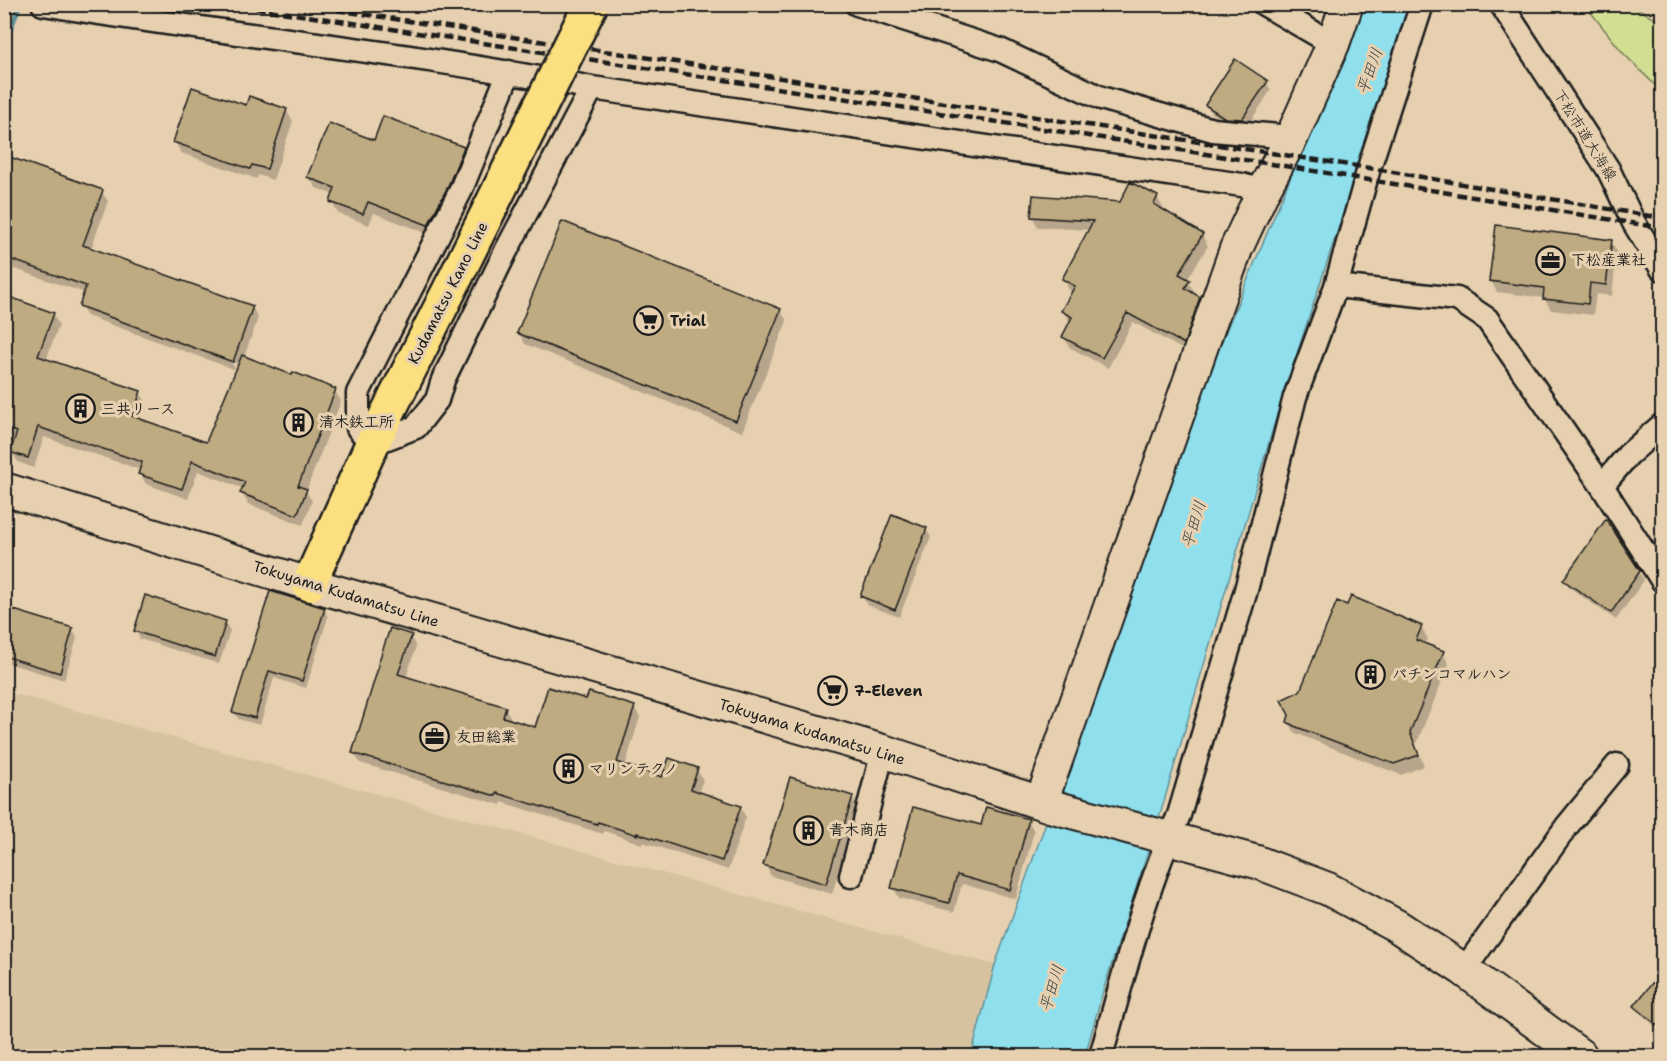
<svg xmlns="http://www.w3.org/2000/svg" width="1667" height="1061" viewBox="0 0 1667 1061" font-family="'Shantell Sans','Klee One',sans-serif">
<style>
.built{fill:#d6c29f}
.green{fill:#d2de91;stroke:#777d56;stroke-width:1.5}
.water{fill:#8fdfec;stroke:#619199;stroke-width:1.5}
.shadow{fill:#0003}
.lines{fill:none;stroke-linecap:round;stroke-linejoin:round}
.stream{stroke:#619199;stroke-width:5}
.building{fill:#bfab82;stroke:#1c1c1c;stroke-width:1.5}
.street-casing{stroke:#1c1c1c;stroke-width:27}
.secondary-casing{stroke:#1c1c1c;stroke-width:36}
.primary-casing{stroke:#1c1c1c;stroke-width:38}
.street{stroke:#e6d0af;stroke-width:22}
.secondary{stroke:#e6d0af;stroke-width:32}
.primary{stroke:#fce080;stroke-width:33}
.rail{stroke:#1c1c1c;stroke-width:4.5;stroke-dasharray:9 4.5;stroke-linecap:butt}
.primary-bridge-casing{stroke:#1c1c1c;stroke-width:38;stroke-linecap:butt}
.primary-bridge{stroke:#fce080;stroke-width:33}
.labels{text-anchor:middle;stroke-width:6;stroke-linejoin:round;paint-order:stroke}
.street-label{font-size:15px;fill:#1c1c1c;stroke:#e6d0af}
.poi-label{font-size:15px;font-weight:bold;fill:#1c1c1c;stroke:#e6d0af;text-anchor:start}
.water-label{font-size:16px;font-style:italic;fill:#334346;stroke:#e6d0af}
</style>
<rect width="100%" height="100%" fill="#e6d0af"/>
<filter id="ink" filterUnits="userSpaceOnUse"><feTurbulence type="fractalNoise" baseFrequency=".0167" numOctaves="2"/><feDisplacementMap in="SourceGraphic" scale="12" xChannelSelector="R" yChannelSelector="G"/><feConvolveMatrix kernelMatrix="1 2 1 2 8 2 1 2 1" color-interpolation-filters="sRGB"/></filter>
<g filter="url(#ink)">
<path class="built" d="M4 691 995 965 971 1056H5Z"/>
<path class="green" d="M1585 5H1632L1662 23V88L1656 86 1623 53Z"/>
<path class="water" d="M1363 5H1412L1279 408 1162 808 1103 991 1085 1056H971L995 965 1199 395Z"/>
<path class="shadow" d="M1266 82 1271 90 1247 127 1231 126 1212 113 1207 105Z
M247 107 286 110 293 121 273 180 258 175 257 179 181 153 175 142Z
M375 142 463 148 469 159 434 236 374 213 369 225 338 213 331 201 334 195 316 188 309 177Z
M4 157 101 191 108 201 91 249 252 307 258 318 244 357 292 377 335 391 341 401 306 491 312 501 303 525 248 504 242 493 244 489 198 471 188 499 146 484 140 473 141 470 44 437 34 468 18 462 12 452 16 440 4 435V373L8 362 4 361V297L53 314 59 325 46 360 140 392 146 402 139 421 207 444 238 368 230 354 228 356 236 370 87 316 81 306 85 293 6 266 4 271Z
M1131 184 1157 197 1163 208 1162 211 1202 235 1208 246 1187 280 1194 291 1193 294 1199 298 1205 308 1189 353 1133 322 1108 368 1069 347 1064 336 1071 323 1069 321 1063 311 1073 292 1069 290 1064 279 1090 230 1038 227 1032 216 1121 204Z
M1611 241 1617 252 1612 296 1596 294 1593 315 1551 310 1544 298 1497 292 1491 281Z
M780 310 787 321 742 432 525 344 519 333Z
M926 529 931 537 899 617 867 605 862 596Z
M1639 572 1644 580 1616 620 1570 588 1565 580Z
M271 593 324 609 328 617 306 688 274 678 260 725 238 719 234 711Z
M4 609 72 629 77 638 64 680 4 662Z
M225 622 230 631 219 664 140 639 136 631Z
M1421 627 1428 639 1425 645 1443 653 1449 664 1416 745 1424 766 1401 775 1295 733 1288 721 1301 692Z
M411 637 416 647 406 678 505 708 511 718 510 721 536 728 587 701 634 707 640 717 625 766 663 779 697 770 703 780 698 793 740 807 746 817 728 870 643 842 642 844 604 831 603 834 502 802 501 805 360 763 354 753Z
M852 797 858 809 832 894 771 876 765 865Z
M1028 820 1034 831 1016 899 962 884 954 912 899 898 893 887 982 827Z
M1654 985 1662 992V1032L1641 1014 1636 1006Z"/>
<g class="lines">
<path class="stream" d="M4 46 20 4"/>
</g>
<path class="building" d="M1235 59 1268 81 1242 119 1225 118 1205 105Z
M192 87 246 105 249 96 287 109 267 169 252 165 250 169 173 142Z
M383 116 464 147 448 186 428 225 368 202 363 214 330 202 335 188 307 177 329 123 374 140Z
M4 155 103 190 83 245 253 306 233 362 79 306 86 286 4 257Z
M1130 182 1158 196 1154 204 1203 234 1179 274 1190 280 1185 288 1200 297 1184 344 1127 313 1102 358 1062 337 1072 317 1061 311 1075 286 1062 279 1093 221 1031 217 1033 195 1120 202Z
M562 221 781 309 736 421 517 333Z
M1496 225 1612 240 1606 285 1590 283 1588 304 1543 299 1544 288 1489 281Z
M4 295 54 313 38 356 141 391 132 416 206 442 242 355 292 375 293 372 336 389 298 486 307 489 297 515 240 493 245 482 192 461 182 489 138 474 142 462 38 427 28 458 10 452 17 432 4 428V368L9 355 4 353Z
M892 514 927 528 895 610 860 596Z
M1606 519 1640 571 1611 613 1563 580Z
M270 591 325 608 302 681 269 671 255 718 232 712Z
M145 595 226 621 215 657 134 631Z
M1351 596 1422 626 1416 640 1444 651 1410 732 1419 755 1394 764 1294 726 1287 722 1289 715 1281 700 1300 691 1337 601 1347 605Z
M4 607 73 628 60 673 4 656Z
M390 628 412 635 398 674 506 707 503 717 535 727 548 687 586 699 589 692 635 706 617 762 662 777 669 758 698 768 691 789 741 806 722 861 637 833V835L598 822 597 824 497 793 496 796 352 753 379 665 378 664Z
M790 777 853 796 826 884 763 865Z
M913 807 981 825 986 807 1029 819 1010 890 957 875 949 903 891 888Z
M1653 982 1662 990V1029L1634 1006Z"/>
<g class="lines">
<defs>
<path id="street" d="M43 4C226 35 411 52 592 88L1242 185 1263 191
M857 4 1000 50 1101 98 1213 130 1279 136 1291 139
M1264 4 1333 44
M1501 4 1608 169 1634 223 1662 269
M509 72 460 192 358 393V428L372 444 416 427 437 400 443 380 506 251 592 88
M1336 286 1457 299 1487 319 1602 486 1662 580
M1602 486 1628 455 1662 425
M851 876 883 751
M1464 970 1567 826 1617 765
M1101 1056C1124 975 1144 892 1179 815L1246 590 1295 397 1336 286 1369 168 1422 4"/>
<path id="secondary" d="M4 489 309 584 883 751 1050 806 1257 862 1328 889 1397 926 1464 970 1581 1056
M1041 803 1236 249 1263 191 1291 139 1333 44 1347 4"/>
<path id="primary" d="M309 584 372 444 453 283"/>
</defs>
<use href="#street" class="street-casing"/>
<use href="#secondary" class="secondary-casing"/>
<use href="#primary" class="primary-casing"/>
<use href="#street" class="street"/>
<use href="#secondary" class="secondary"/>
<use href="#primary" class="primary"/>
<path class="rail" d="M229 4 1278 165 1662 228
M297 4 1369 168 1662 218"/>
<defs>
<path id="primary-bridge" d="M453 283 591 4"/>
</defs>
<use href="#primary-bridge" class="primary-bridge-casing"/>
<use href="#primary-bridge" class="primary-bridge"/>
</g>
</g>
<defs>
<symbol id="office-ring" viewBox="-11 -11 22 22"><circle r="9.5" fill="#e6d0af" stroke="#1c1c1c" stroke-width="1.5"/><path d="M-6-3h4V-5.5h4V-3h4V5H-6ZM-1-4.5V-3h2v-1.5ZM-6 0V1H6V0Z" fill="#1c1c1c"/></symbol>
<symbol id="supermarket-ring" viewBox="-11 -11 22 22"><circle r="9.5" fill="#e6d0af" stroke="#1c1c1c" stroke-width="1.5"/><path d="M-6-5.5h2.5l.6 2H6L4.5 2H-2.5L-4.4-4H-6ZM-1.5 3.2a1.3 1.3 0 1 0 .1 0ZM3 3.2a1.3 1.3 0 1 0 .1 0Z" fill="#1c1c1c"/></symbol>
<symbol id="building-ring" viewBox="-11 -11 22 22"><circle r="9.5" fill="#e6d0af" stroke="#1c1c1c" stroke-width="1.5"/><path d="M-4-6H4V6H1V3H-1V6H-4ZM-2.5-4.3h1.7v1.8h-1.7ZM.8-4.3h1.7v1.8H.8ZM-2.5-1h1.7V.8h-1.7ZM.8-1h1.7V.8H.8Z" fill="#1c1c1c"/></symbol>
</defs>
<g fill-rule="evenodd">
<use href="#office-ring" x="1534" y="244" width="33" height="33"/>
<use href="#supermarket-ring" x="632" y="304" width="33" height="33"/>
<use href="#building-ring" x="64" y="392" width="33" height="33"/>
<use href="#building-ring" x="282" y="406" width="33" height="33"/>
<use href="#building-ring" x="1354" y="658" width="33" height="33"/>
<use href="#supermarket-ring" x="816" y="674" width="33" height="33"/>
<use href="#office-ring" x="418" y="720" width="33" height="33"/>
<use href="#building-ring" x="552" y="752" width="33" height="33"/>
<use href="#building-ring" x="792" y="814" width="33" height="33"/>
</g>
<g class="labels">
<g class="street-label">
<text transform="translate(1585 135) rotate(58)" y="5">下松市道大海線</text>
<text transform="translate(448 293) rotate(-63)" y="5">Kudamatsu Kano Line</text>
<text transform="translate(346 594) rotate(17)" y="5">Tokuyama Kudamatsu Line</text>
<text transform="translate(812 732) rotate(17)" y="5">Tokuyama Kudamatsu Line</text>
</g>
<g class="poi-label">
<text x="1571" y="265">下松産業社</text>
<text x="670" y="326">Trial</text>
<text x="101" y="414">三共リース</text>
<text x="319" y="427">清木鉄工所</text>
<text x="1392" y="679">パチンコマルハン</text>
<text x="854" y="696">7-Eleven</text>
<text x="456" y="742">友田総業</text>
<text x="589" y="774">マリンテクノ</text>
<text x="829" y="835">青木商店</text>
</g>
<g class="water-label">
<text transform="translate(1369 71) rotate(-70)" y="6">平田川</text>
<text transform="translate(1193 524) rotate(-73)" y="6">平田川</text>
<text transform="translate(1051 988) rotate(-73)" y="6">平田川</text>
</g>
</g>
<rect width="1667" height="1061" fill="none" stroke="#e6d0af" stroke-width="24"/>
<rect x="12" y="12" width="1643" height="1037" fill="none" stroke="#1c1c1c" stroke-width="2" filter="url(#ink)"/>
</svg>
